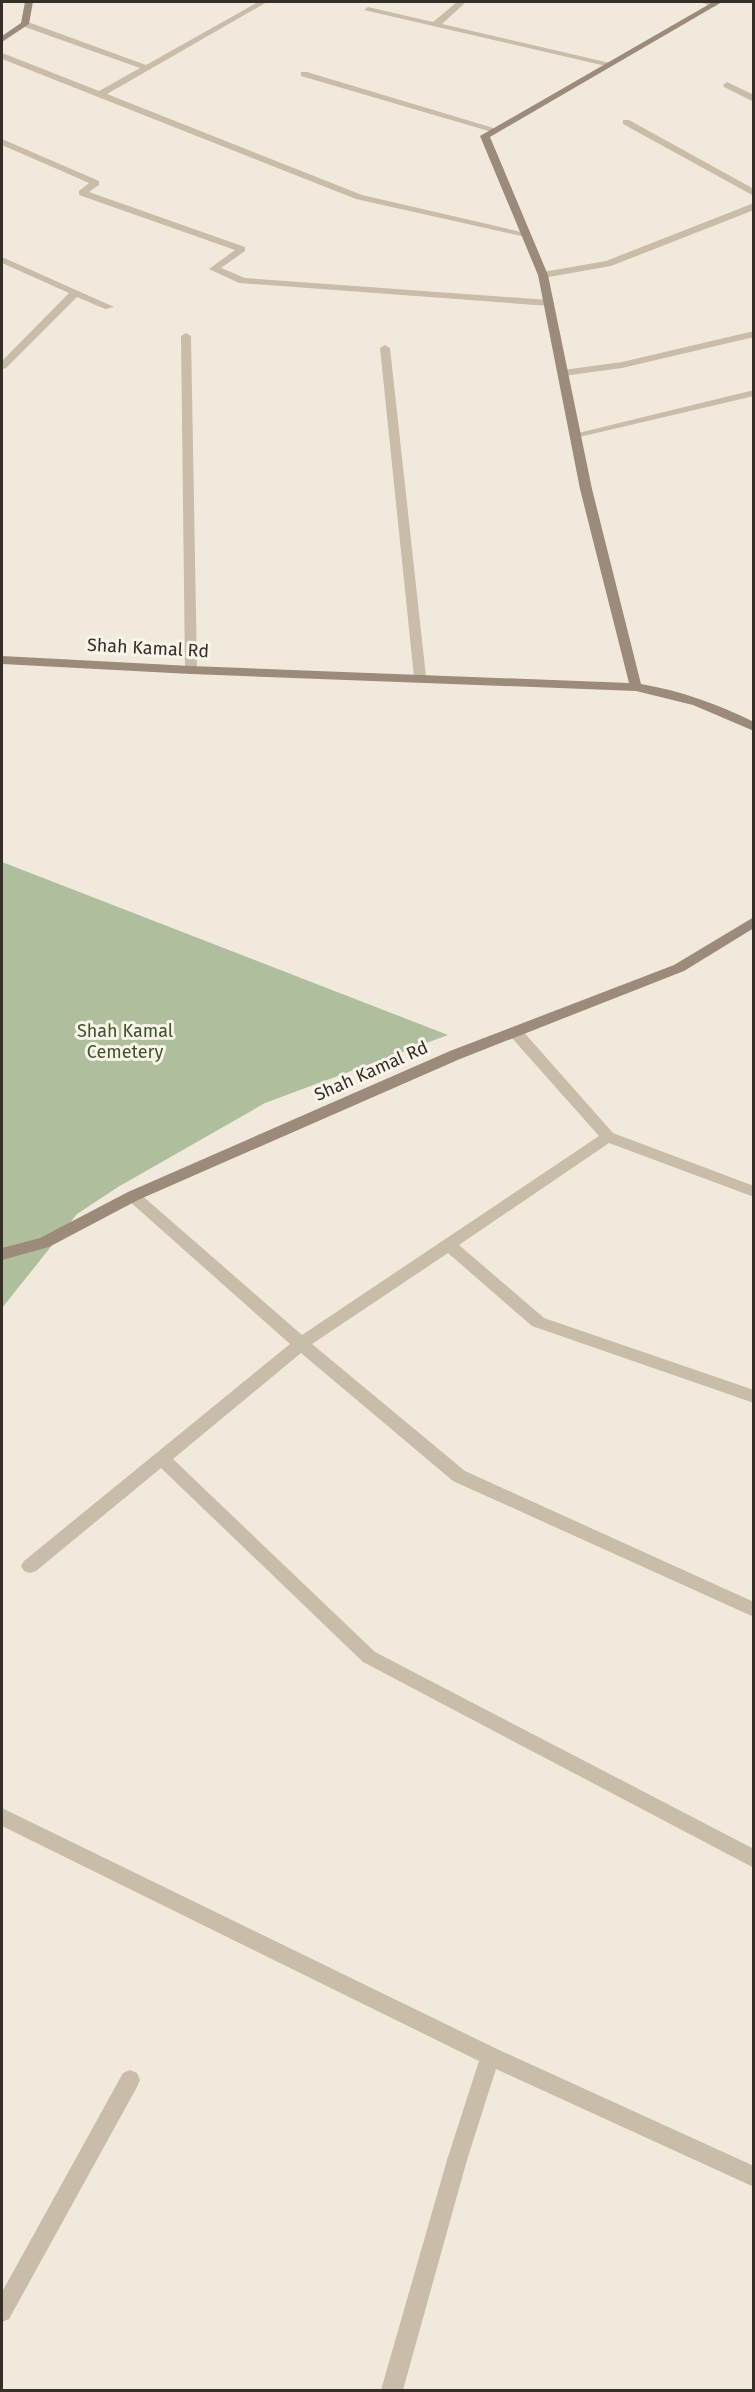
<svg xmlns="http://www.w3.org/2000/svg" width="755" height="2392" viewBox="0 0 755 2392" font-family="'Fira Sans',sans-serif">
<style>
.green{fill:#afbf9d}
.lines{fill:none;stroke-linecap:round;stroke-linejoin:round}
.lane{fill:#c9bca9;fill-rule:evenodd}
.street{fill:#c9bca9;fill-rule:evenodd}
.secondary{fill:#9c8b7a;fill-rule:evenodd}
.labels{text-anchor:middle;stroke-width:6;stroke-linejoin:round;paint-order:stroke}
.street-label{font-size:18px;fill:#362f28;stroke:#f9f4e9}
.park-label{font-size:18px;fill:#40532d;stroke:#f9f4e9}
</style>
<rect width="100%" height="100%" fill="#f1eadc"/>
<path class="green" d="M2 862 448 1035 265 1103 118 1187 77 1214 2 1308Z"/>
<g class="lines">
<path class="lane" d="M700 2H714L718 4 714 7Z"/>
<path class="street" d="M258 2H267L107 94 362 195 530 234V238L356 199 2 59V54H5L99 91 140 68 22 26V22H28L146 65Z
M457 2H466L442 24 614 64 610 67 364 10 368 7 433 22Z
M301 72H307L500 130 492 132 301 76Z
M727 82 754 95V102L724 87 723 85Z
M623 120H629L754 189V196L623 124Z
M2 139 99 181V185L89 192 245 247V251L221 268 245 278 549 300 554 303 549 306 239 283 209 269 235 250 79 195V191L89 183 2 145Z
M754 203V210L611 266 543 278 538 275 543 272 606 261Z
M2 257 114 307 105 309 77 297 6 368 2 369V361L69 293 2 263Z
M754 331V337L622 368 563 376 558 373 563 370 622 362Z
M186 333 191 336 197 670 191 674 185 670 181 336Z
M385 345 390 348 426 677 420 681 414 677 380 348Z
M754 390V396L575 438 570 435Z
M516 1028 521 1029 613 1133 754 1186V1197L609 1143 459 1245 544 1318 754 1390V1403L532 1326 448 1253 312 1344 465 1471 754 1602V1617L453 1481 301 1353 173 1459 375 1652 754 1849V1868L363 1662 161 1468 36 1571 30 1573 24 1571 21 1566 24 1561 290 1344 128 1200 126 1196 128 1192H138L302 1335 599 1136 511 1037 509 1033Z
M2 1808 497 2049 754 2166V2187L496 2069 467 2160 403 2390H381L447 2160 479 2061 2 1826Z
M130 2070 137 2073 140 2080 137 2087 9 2319 2 2322V2292L123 2073Z"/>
<path class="secondary" d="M25 2H33L29 24 2 42V36L21 23Z
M713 2H722L490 137 548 275 592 489 641 684C681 691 718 704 754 722V731L693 705 636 691 191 674 2 664V656L191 666 629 683 580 489 538 275 480 136Z
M754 917V928L684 971 460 1059 138 1200 49 1247 2 1260V1248L40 1238 128 1192 450 1051 674 965Z"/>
</g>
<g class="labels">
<g class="street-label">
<text transform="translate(148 648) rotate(3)" y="6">Shah Kamal Rd</text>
<text transform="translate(371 1071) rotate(-24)" y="6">Shah Kamal Rd</text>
</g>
<g class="park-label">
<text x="125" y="1037">Shah Kamal<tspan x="125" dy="21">Cemetery</tspan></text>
</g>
</g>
<rect width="755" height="2392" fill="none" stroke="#362f28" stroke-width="6"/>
</svg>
